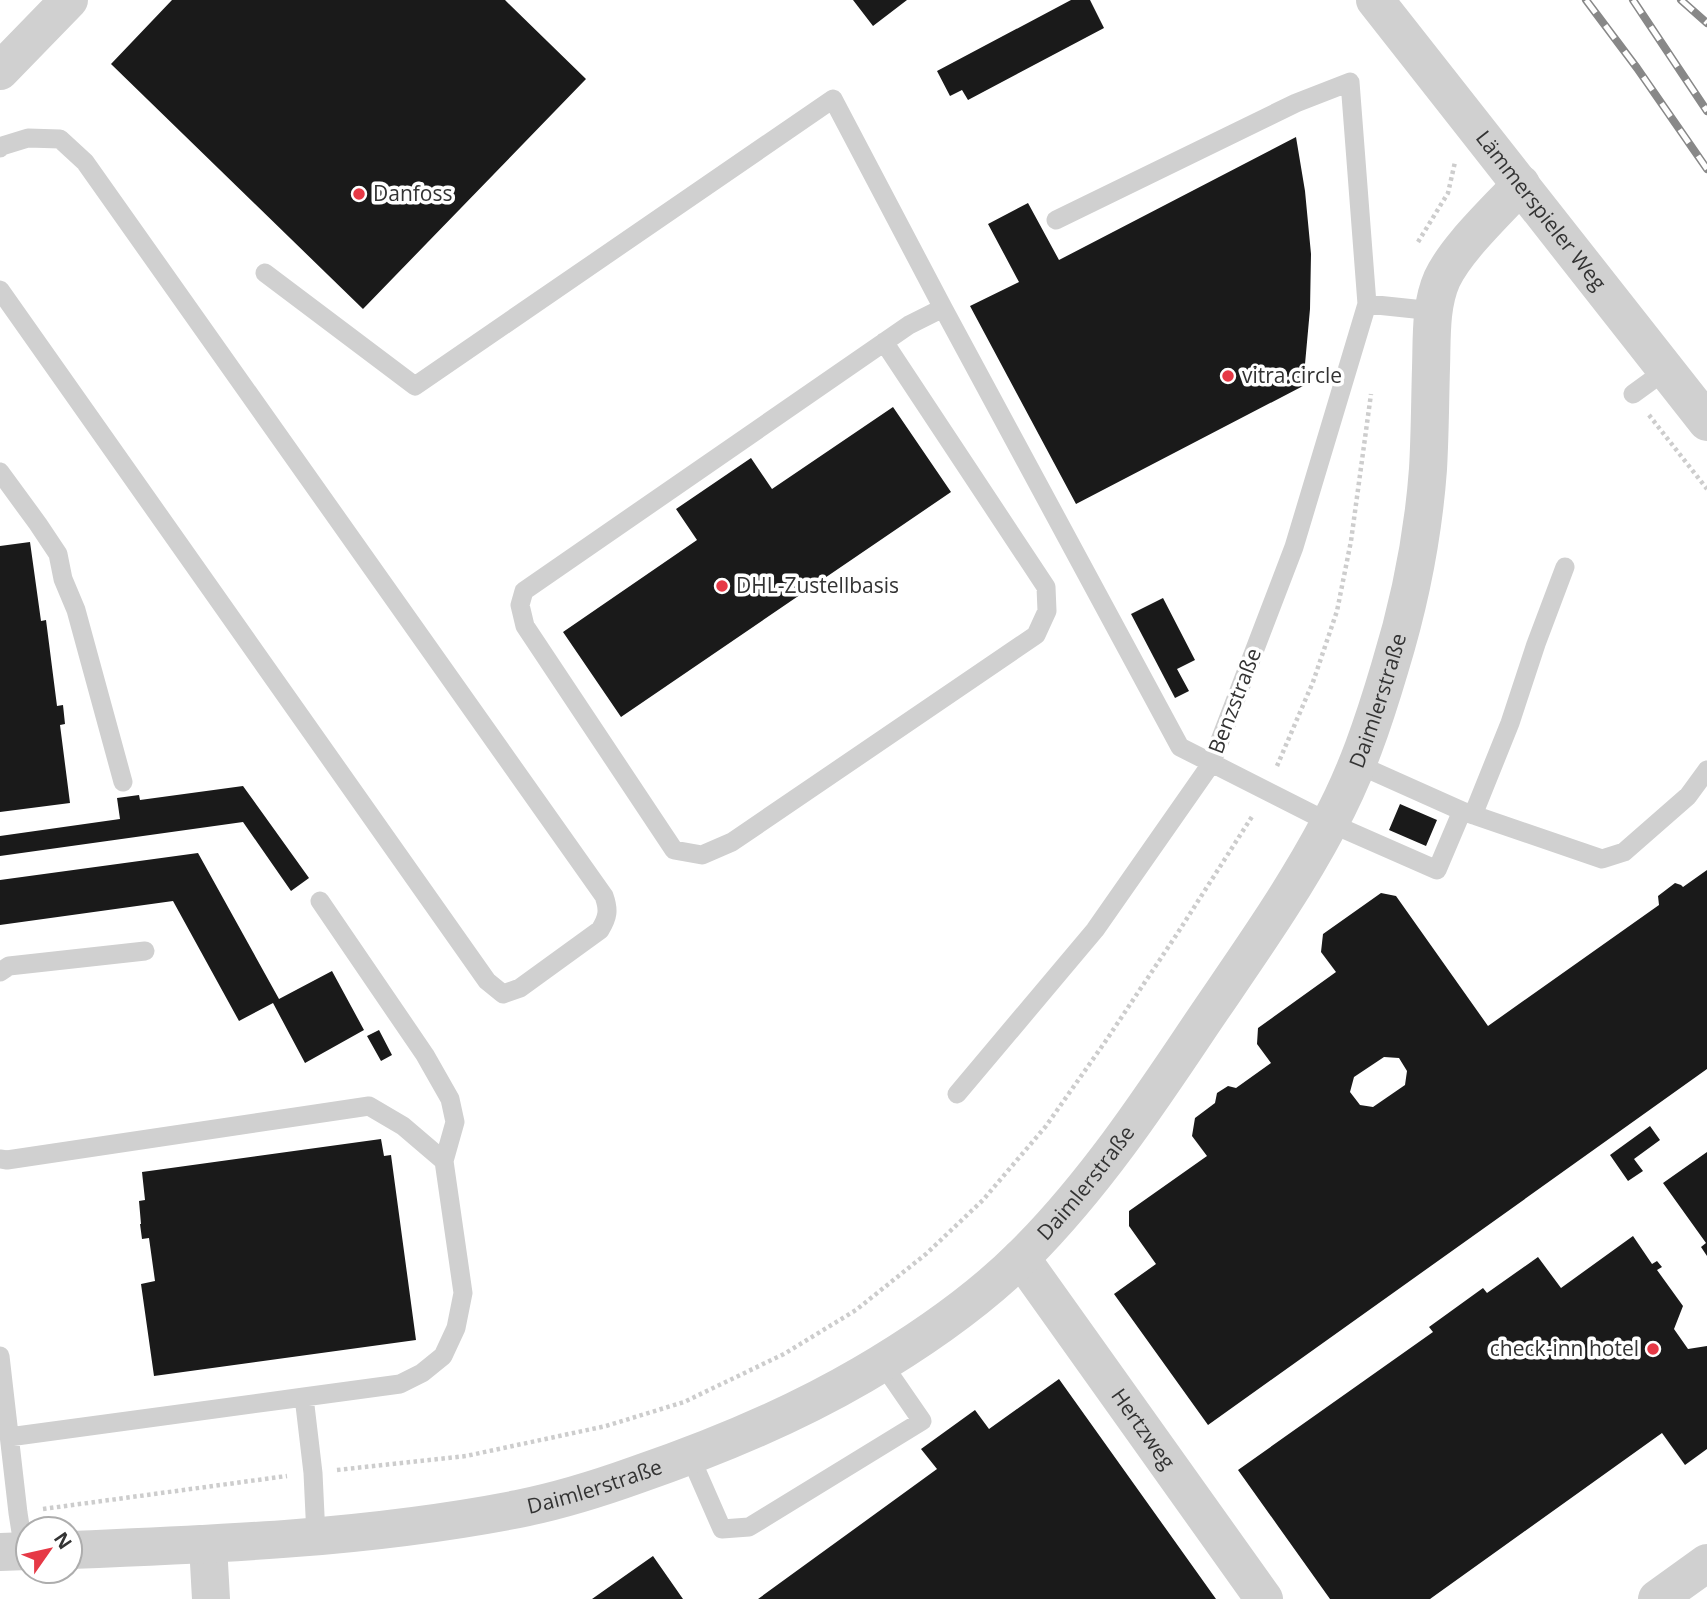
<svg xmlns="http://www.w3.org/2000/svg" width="1707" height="1599" viewBox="0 0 1707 1599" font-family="'Open Sans',sans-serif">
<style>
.building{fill:#1a1a1a;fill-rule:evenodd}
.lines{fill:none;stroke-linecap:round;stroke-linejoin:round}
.path{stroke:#cdcdcd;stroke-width:4.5;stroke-dasharray:3.5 3.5;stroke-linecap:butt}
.service{stroke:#d0d0d0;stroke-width:19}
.minor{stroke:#d0d0d0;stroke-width:38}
.rail-casing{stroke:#888;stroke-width:8}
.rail{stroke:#fff;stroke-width:5;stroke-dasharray:16;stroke-linecap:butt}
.poi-dot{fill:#e63946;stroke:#fff;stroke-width:2.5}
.labels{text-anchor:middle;stroke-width:7;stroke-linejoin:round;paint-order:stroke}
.poi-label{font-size:21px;fill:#333;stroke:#fff;text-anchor:start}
.street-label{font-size:21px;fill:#333;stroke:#fff}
</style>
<rect width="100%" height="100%" fill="#fff"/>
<path class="building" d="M172 0H505L586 79 363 309 111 64Z
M853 0H907L873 26Z
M1071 0H1090L1104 28 968 100 962 90 950 96 937 71Z
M1296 137 1305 191 1311 254 1310 309 1303 386 1076 504 970 306 1019 282 988 224 1028 203 1059 260Z
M893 407 951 492 621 717 563 632 697 540 676 509 751 458 772 489Z
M30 542 41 621 46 620 57 706 63 705 65 724 60 725 70 803 0 812V546Z
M1163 598 1195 660 1177 669 1189 691 1175 698 1131 614Z
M243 786 309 878 291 891 243 822 0 856V836L120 819 117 798 139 795 140 800Z
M1400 804 1437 820 1426 846 1389 830Z
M198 853 279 999 332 971 364 1030 305 1063 273 1003 239 1021 173 901 0 925V880Z
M1707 870V1069L1208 1425 1114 1294 1156 1264 1129 1226V1211L1207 1156 1192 1136 1195 1118 1215 1103 1217 1093 1228 1086 1236 1088 1271 1063 1257 1044 1258 1028 1336 972 1321 952 1323 934 1381 893 1396 896 1488 1026 1659 905 1658 896 1675 883 1681 885 1683 887ZM1384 1057 1399 1058 1407 1071 1405 1085 1373 1107 1360 1105 1350 1092 1354 1077Z
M379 1030 392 1055 381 1061 367 1036Z
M1650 1126 1660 1140 1634 1159 1643 1171 1628 1181 1610 1155Z
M381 1139 384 1156 391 1155 416 1340 154 1376 141 1284 155 1281 149 1238 142 1239 140 1224H141L139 1201 145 1200 142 1172Z
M1707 1152V1256L1701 1247 1706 1243 1663 1183Z
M1633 1236 1652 1264 1657 1261 1662 1267 1657 1270 1683 1306 1674 1329 1688 1349 1707 1346V1449L1685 1465 1662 1433 1430 1599H1330L1238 1470 1433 1332 1429 1327 1483 1288 1487 1293 1538 1257 1561 1288Z
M1059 1379 1216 1599H758L937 1469 921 1449 975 1410 989 1429Z
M653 1556 683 1599H592L626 1575Z"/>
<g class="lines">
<path class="path" d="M1418 242 1448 193 1455 162
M1649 415 1707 489
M1277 766 1313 682 1337 611 1351 541 1371 394
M337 1470 466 1456 606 1426 684 1402 784 1354 856 1310 926 1254 983 1200 1046 1126 1105 1042 1177 934 1253 815
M43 1509 287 1476"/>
<path class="service" d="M0 148 2 146 28 138 60 139 85 162 604 896C609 910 608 917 600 930L520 988 503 994 487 981 0 290
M1056 220 1296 103 1350 82 1367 304
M265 273 415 386 833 99 943 308 1180 747 1330 823 1437 870 1462 811 1357 764
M884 342 1046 587 1047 611 1036 635 732 842 702 855 674 850 525 626 520 605 524 591 909 325 943 308
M1633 394 1666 370
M0 472 38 524 58 554 63 579 76 610 123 782
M1462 811 1602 859 1624 852 1688 796 1707 770
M1473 815 1510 723 1536 644 1565 567
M0 972 9 966 145 951
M957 1094 1095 930 1211 764 1294 547 1367 304 1434 311
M0 1159 7 1160 369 1106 403 1126 444 1161
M0 1356 18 1513 24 1551
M9 1437 304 1397
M690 1456 722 1529 749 1527 922 1421 882 1363
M316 1536 313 1473 304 1397 400 1384 422 1373 443 1356 456 1328 463 1293 444 1161 455 1122 450 1099 425 1055 320 901"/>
<g class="minor">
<path id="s1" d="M1375 0 1707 422"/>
<path d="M0 71 69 0"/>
<path id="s2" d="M1021 1258 1264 1599"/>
<path d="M208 1545 211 1599"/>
<path id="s3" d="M70 1550C220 1544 370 1538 518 1509 558 1501 597 1489 636 1475 715 1448 790 1417 862 1375 920 1341 977 1302 1024 1255 1093 1186 1148 1104 1202 1023 1246 958 1292 894 1329 824 1356 775 1374 721 1390 667 1410 602 1423 537 1428 469 1430 435 1430 401 1431 368 1432 339 1430 306 1442 279 1457 247 1497 211 1521 184"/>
<path d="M0 1552 28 1551"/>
<path d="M1657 1599 1707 1563"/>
</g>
<defs>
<path id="rail" d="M1586 0 1637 68 1707 169
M1633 0 1707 111
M1681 0 1707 23"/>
</defs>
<use href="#rail" class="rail-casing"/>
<use href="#rail" class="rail"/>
</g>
<g class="poi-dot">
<circle cx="359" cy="194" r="7"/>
<circle cx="1228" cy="376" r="7"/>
<circle cx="722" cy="586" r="7"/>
<circle cx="1653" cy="1349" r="7"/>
</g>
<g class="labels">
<g class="poi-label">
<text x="373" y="201">Danfoss</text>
<text x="1242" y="383">vitra.circle</text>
<text x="736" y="593">DHL-Zustellbasis</text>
<text x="1639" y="1356" text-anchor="end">check-inn hotel</text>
</g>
<g class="street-label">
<text dy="7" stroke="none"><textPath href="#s1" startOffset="268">Lämmerspieler Weg</textPath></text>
<text dy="7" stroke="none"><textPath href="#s3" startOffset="1685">Daimlerstraße</textPath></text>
<text transform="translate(1235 701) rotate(-69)" y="7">Benzstraße</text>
<text dy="7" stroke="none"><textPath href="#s3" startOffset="1118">Daimlerstraße</textPath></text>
<text dy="7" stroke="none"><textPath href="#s2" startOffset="210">Hertzweg</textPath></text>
<text dy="7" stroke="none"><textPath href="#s3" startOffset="530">Daimlerstraße</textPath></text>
</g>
</g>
<g transform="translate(49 1550) rotate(56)"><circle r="33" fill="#ffffff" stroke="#adadad" stroke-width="2"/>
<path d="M0-5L12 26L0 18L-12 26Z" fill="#e63946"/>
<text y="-10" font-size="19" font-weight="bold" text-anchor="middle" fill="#333333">N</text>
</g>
</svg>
